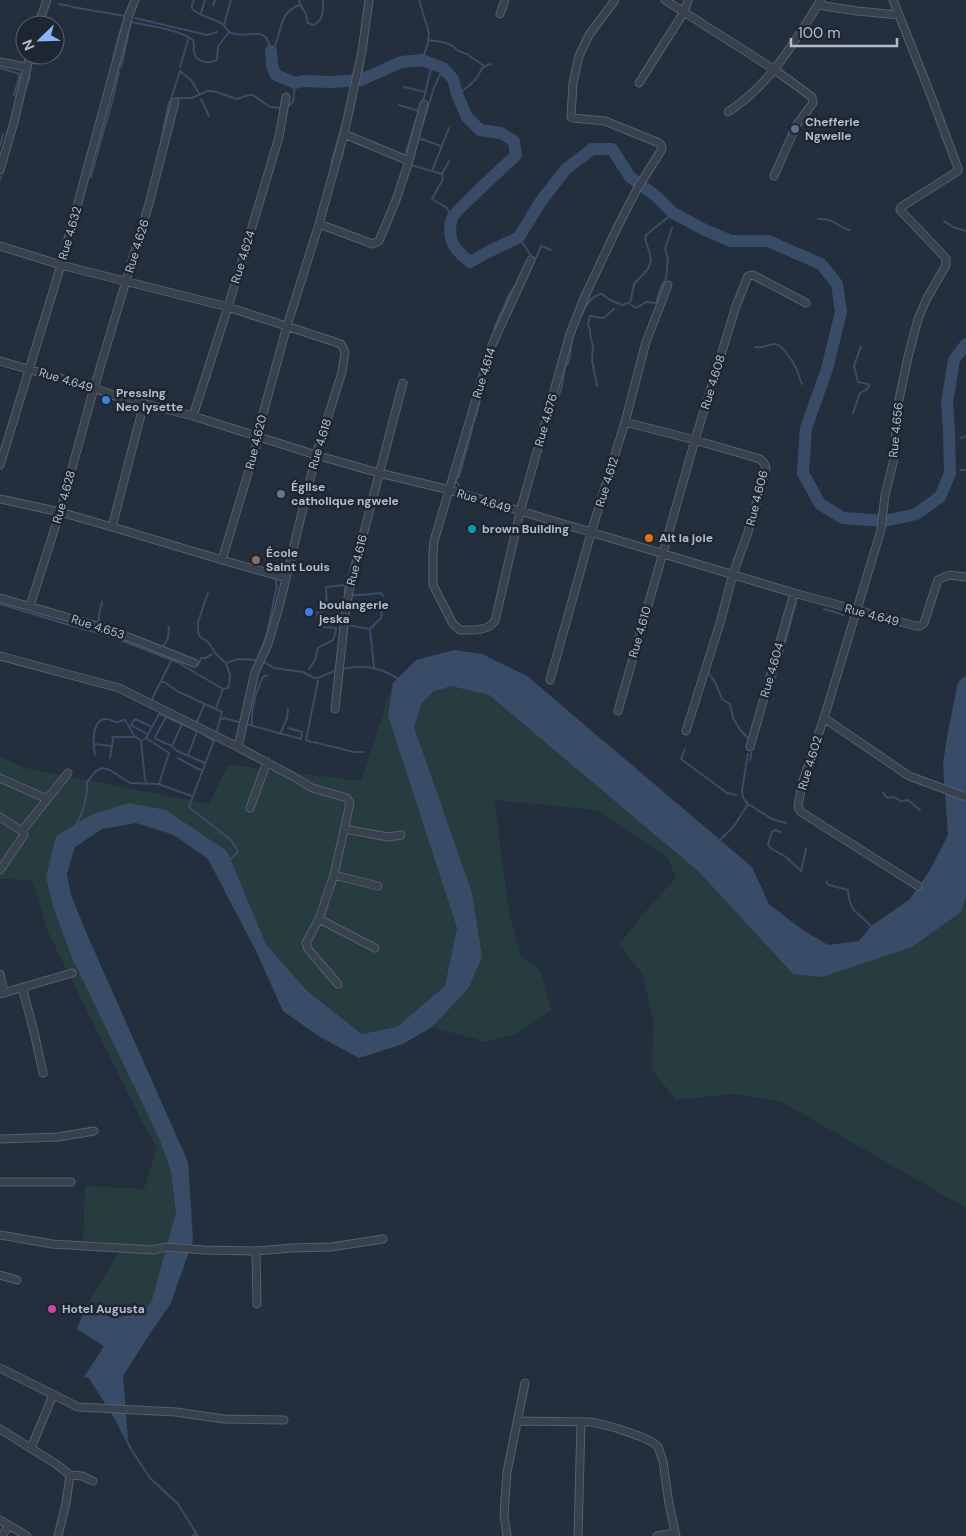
<svg xmlns="http://www.w3.org/2000/svg" width="966" height="1536" viewBox="0 0 966 1536" font-family="'DM Sans',sans-serif">
<style>
.green{fill:#263c3f}
.water{fill:#394c67}
.lines{fill:none;stroke-linecap:round;stroke-linejoin:round}
.stream{stroke:#394c67;stroke-width:2}
.river{stroke:#394c67;stroke-width:12}
.street-casing{stroke:#565f6c;stroke-width:9}
.street{stroke:#38414e;stroke-width:7}
.service-dot{fill:#5c6f8a;stroke:#1d2633;stroke-width:2}
.shop-dot{fill:#3f7fe0;stroke:#1d2633;stroke-width:2}
.worship-dot{fill:#6b7280;stroke:#1d2633;stroke-width:2}
.culture-dot{fill:#0f9aa8;stroke:#1d2633;stroke-width:2}
.food-dot{fill:#e8710a;stroke:#1d2633;stroke-width:2}
.education-dot{fill:#8d6e63;stroke:#1d2633;stroke-width:2}
.hotel-dot{fill:#d1479c;stroke:#1d2633;stroke-width:2}
.labels{text-anchor:middle;stroke-width:5;stroke-linejoin:round;paint-order:stroke}
.poi-label{font-size:12px;font-weight:bold;fill:#b4bcc9;stroke:#1d2633;text-anchor:start}
.street-label{font-size:12px;fill:#b4bcc9;stroke:#1d2633}
</style>
<rect width="100%" height="100%" fill="#242f3e"/>
<path class="green" d="M393 683 388 716 457 928 446 986 397 1027 362 1034 307 991 266 944 227 851 166 810 56 836 53 907 72 958 159 1138 171 1171 176 1212 151 1303 138 1314 111 1318 87 1304 121 1249 83 1244 85 1186 144 1189 157 1148 140 1118 48 932 32 880 0 879V757L25 768 209 804 228 765 361 781Z
M451 686 489 695 699 872 793 974 961 912 966 897V1208L780 1101 733 1094 676 1100 652 1070 653 1020 643 975 619 944 651 905 676 878 668 858 598 810 494 800 509 911 520 954 541 972 551 1010 516 1034 486 1042 432 1027 468 989 482 957 414 726C423 700 423 695 451 686Z"/>
<path class="water" d="M454 650 482 654 527 676 752 867 769 904 804 931 828 945 859 941 871 926 909 900 930 870 948 835 943 764 947 737 958 682 966 675V897L961 912 912 947 822 977 793 974 699 872 489 695 451 686 433 692 422 703 414 727 472 893 482 957 468 989 432 1027 403 1044 359 1058 320 1037 283 1011 256 951 208 859 174 835 136 823 102 829 75 847 67 874 71 895 86 932 188 1162 193 1240 171 1303 149 1335 123 1376 128 1440 89 1378 84 1377 104 1346 77 1329 87 1304 111 1318 138 1314 151 1303 176 1212 171 1171 159 1138 72 958 53 907 46 877 56 836 93 814 129 803 166 810 227 851 266 944 307 991 362 1034 397 1027 445 986 457 928 388 716 393 683 416 660Z"/>
<g class="lines">
<path class="stream" d="M194 0C193 2 191 6 192 8 194 14 213 19 219 22 224 24 226 30 231 33 250 40 266 22 271 51
M299 0 301 6 306 14 308 23 313 25C324 21 323 10 323 0
M419 0 429 33 428 43 422 60
M138 1 139 0
M59 4 70 6
M213 6 215 0
M72 7 125 16 121 30
M201 13 205 0
M135 18 207 35 217 32
M224 25 231 0
M128 34 131 22C147 25 181 30 193 40 195 44 193 48 194 52 196 63 210 64 217 60L218 46 229 32
M428 40 443 42 453 46 458 51 467 54 484 66
M116 47 120 31
M125 49 128 36
M272 51C282 37 277 13 299 5L301 6
M113 58 116 48
M121 67 125 50
M180 67 189 37
M0 68 20 74 14 95
M361 80 364 57
M427 85 432 64
M404 87 425 92
M433 90 443 68
M457 94C463 90 470 86 474 81 481 74 479 66 491 64
M23 96 30 76
M192 98 207 91H213L237 99 248 95H253L270 107 282 108
M201 99 209 116
M176 100 177 98H191
M423 101 427 86
M112 102 119 72
M170 102 180 71 191 80 200 95
M399 105 419 111
M287 107 293 102 295 83
M352 113 354 105 353 104
M105 126 112 102
M422 126 433 91
M418 138 441 146
M161 141 169 102
M0 146 3 134
M406 152 416 120
M342 157 343 150
M449 161 442 174 443 179 432 199 447 208 452 217
M331 164 342 125
M411 165 442 174
M432 171 449 128
M91 177 105 126
M0 179 1 177
M818 219C835 218 837 227 850 230
M944 221 953 227 966 231
M519 237 533 259 536 258 541 246 551 250
M631 305 636 308 646 302 656 303 661 287 666 279 668 258 665 249 672 228
M580 318C585 308 590 295 602 294L610 300 622 305 629 303 631 300 634 284 648 269 651 261 650 254 645 239 646 235 673 213
M494 329 509 295 516 284
M755 347C763 349 768 344 775 344 782 344 793 362 796 368 799 373 799 379 802 384
M566 366C572 358 570 348 572 338
M487 374 490 365
M563 379 565 368
M597 386 592 360 593 347 590 334V330L588 324 590 316 604 318 614 309
M561 390 563 380
M555 403 561 391
M853 413 860 393 867 389 869 386 868 384 858 382 854 366 861 346
M474 422 485 384
M961 438 966 436
M960 470H966
M464 491 461 488 455 480 456 478 459 477 473 426
M208 593 198 622V632L200 637 208 642 217 655 226 663 230 675 229 685 228 688 223 689 216 708
M353 595H360
M361 595 381 593 383 596
M0 604 76 627
M824 609 844 615
M99 625V614L102 602
M347 625 370 629 381 618 383 605
M77 627 86 630
M370 629 374 668
M87 630 115 638 177 662 223 689
M164 649 163 647 168 638 169 626
M258 657 267 634 277 585 275 577
M781 658 796 602
M226 663 238 659 256 660 264 662 274 668 303 672 314 678H318C344 665 373 661 398 679
M194 666 198 665 201 658H206L212 654
M309 669 315 660 318 648C330 639 334 647 336 628L323 627 317 615V613L325 610 327 608 326 587 345 585V596
M708 672 716 684 722 699 730 704 733 718 741 731 750 740
M161 682H164L177 691 222 712 216 735 189 807C198 814 208 822 217 829 226 837 234 840 238 852L229 860
M770 696 779 664
M152 702 153 697 171 661
M166 717 155 737 156 739 172 746 177 751 205 763
M221 719 224 718 301 739 302 732 288 728
M196 724 204 705
M252 725C251 711 256 690 263 677L267 675
M147 734 131 725 135 719 150 726
M280 734 287 718 288 709
M112 737H136L141 741
M146 738 169 753 159 784
M141 741 146 738 159 714 202 733 213 741
M141 741 145 780 147 783
M311 742 306 740 318 681
M313 742 333 747
M94 744 112 746
M172 746 182 724
M335 747 353 752H363
M685 749 681 759 727 793 736 795
M748 754 742 790 743 798 748 804 772 819 786 823
M95 755C93 745 91 721 105 719 110 718 112 722 117 722 120 722 122 720 125 720L134 735
M188 755 197 731
M110 758 113 739
M178 758 198 769 202 770
M750 760 751 758V753
M883 792 887 798 894 797 901 801 908 800 920 810
M76 826 84 807 87 791V782L96 771 100 769 103 768 110 770 130 783 158 784 192 796
M718 842 734 826 748 804
M771 849 768 844 772 832 775 830 781 832
M772 849 786 857 801 871 806 849
M826 882 829 885 848 890 849 899 853 909 871 926
M116 1419 131 1449 150 1478 178 1504 198 1536
M192 1536 197 1534"/>
<path class="river" d="M271 51 272 66 276 75 295 83 303 81 331 82 361 80 401 62 422 60 443 68 453 79 457 94 467 117 480 130 501 133 514 141 516 155C507 164 454 212 452 218 446 238 454 250 470 262L488 252 519 237 541 201 566 169 592 149H612L630 177 656 196 673 213 705 230 731 241H768L821 264 837 284 841 312 827 369 806 428 803 473 820 504 843 518 885 521 916 514 940 497 950 473 949 430 947 403 954 360 966 344"/>
<defs>
<path id="street" d="M665 0 775 70 812 97 813 103 796 126 774 176
M893 0 928 88 958 168V171L901 207 900 210 942 254 946 259V265L926 300 918 319 908 357 897 409 894 459 885 495 881 530 824 718 802 784 798 806 799 809 801 812 918 886
M818 5 857 11 899 15
M500 14 505 0
M38 25 47 0
M0 62 26 67
M639 83 684 12 688 0
M728 112C771 84 794 42 821 0
M344 134 409 161
M0 170 14 122 30 55
M319 224 373 244 379 241 396 200 409 161 424 104
M0 246 61 265 228 307 341 344 345 352 342 372 316 455 279 607 268 644 255 672 238 747
M531 260 492 345 434 541 433 553V585L453 624 460 630C472 630 486 632 495 621L520 512 570 334 585 296 618 226 637 189 662 149 661 145 659 143 605 121 573 118 571 117 573 83 579 56 589 35 615 0
M0 361 94 388 118 397 193 416 316 455 379 473 450 490 794 593 916 626H920L924 623 938 580 949 575 966 577
M144 403 112 527 222 560 255 450 261 421 287 326 319 224 344 134 362 51 369 0
M193 416 228 307 279 137 286 97
M625 422 695 440 760 459 764 463 766 468 748 532 733 574 720 623 686 731
M0 465 61 265 129 15 135 0
M0 499 60 512 112 527
M222 560 286 578
M0 598 108 629 194 663
M30 606 60 512 94 388 149 204 175 102
M0 656 119 688 238 747 294 777 312 788 347 798 350 803 334 875 319 919 306 943 308 949 338 984
M550 680 591 533 625 422 646 342 668 285
M335 709 346 607 353 574 403 383
M618 711 695 440 736 306 748 276 753 275 806 303
M824 718 909 776 966 797
M750 747 794 593
M0 778 47 799
M250 808 267 762
M0 817 22 831
M345 829 388 837 401 835
M0 870 24 835 22 831 68 773
M334 875 378 886
M319 919 375 948
M0 974 4 992
M22 987 34 1032 43 1073
M0 994 72 973
M0 1139 58 1137 94 1131
M0 1182H71
M0 1235 52 1244 153 1250 166 1247 204 1250 256 1251 292 1248 331 1247 383 1239
M256 1251 257 1304
M0 1275 17 1280
M0 1368 78 1407 176 1412 224 1419 284 1420
M518 1421 592 1422 616 1428 642 1437 652 1442 658 1447 663 1461 669 1504 676 1536
M0 1429 56 1464 70 1475 82 1476 93 1481
M31 1448 53 1395
M0 1520 27 1536
M2 1536 9 1525
M58 1536 66 1503 70 1475
M507 1536 504 1515 507 1472 525 1383
M578 1536 581 1422
M657 1536 675 1533"/>
</defs>
<use href="#street" class="street-casing"/>
<use href="#street" class="street"/>
</g>
<circle class="service-dot" cx="795" cy="129" r="5"/>
<g class="shop-dot">
<circle cx="106" cy="400" r="5"/>
<circle cx="309" cy="612" r="5"/>
</g>
<circle class="worship-dot" cx="281" cy="494" r="5"/>
<circle class="culture-dot" cx="472" cy="529" r="5"/>
<circle class="food-dot" cx="649" cy="538" r="5"/>
<circle class="education-dot" cx="256" cy="560" r="5"/>
<circle class="hotel-dot" cx="52" cy="1309" r="5"/>
<g class="labels">
<g class="poi-label">
<text x="805" y="126">Chefferie<tspan x="805" dy="14">Ngwelle</tspan></text>
<text x="116" y="397">Pressing<tspan x="116" dy="14">Neo lysette</tspan></text>
<text x="291" y="491">Église<tspan x="291" dy="14">catholique ngwele</tspan></text>
<text x="482" y="533">brown Building</text>
<text x="659" y="542">Alt la joie</text>
<text x="266" y="557">École<tspan x="266" dy="14">Saint Louis</tspan></text>
<text x="319" y="609">boulangerie<tspan x="319" dy="14">jeska</tspan></text>
<text x="62" y="1313">Hotel Augusta</text>
</g>
<g class="street-label">
<text transform="translate(70 233) rotate(-74)" y="4">Rue 4.632</text>
<text transform="translate(137 246) rotate(-73)" y="4">Rue 4.626</text>
<text transform="translate(243 257) rotate(-73)" y="4">Rue 4.624</text>
<text transform="translate(484 373) rotate(-73)" y="4">Rue 4.614</text>
<text transform="translate(66 380) rotate(17)" y="4">Rue 4.649</text>
<text transform="translate(713 382) rotate(-73)" y="4">Rue 4.608</text>
<text transform="translate(546 420) rotate(-74)" y="4">Rue 4.676</text>
<text transform="translate(896 430) rotate(-84)" y="4">Rue 4.656</text>
<text transform="translate(256 442) rotate(-76)" y="4">Rue 4.620</text>
<text transform="translate(320 444) rotate(-73)" y="4">Rue 4.618</text>
<text transform="translate(607 482) rotate(-73)" y="4">Rue 4.612</text>
<text transform="translate(64 497) rotate(-74)" y="4">Rue 4.628</text>
<text transform="translate(757 498) rotate(-76)" y="4">Rue 4.606</text>
<text transform="translate(484 501) rotate(17)" y="4">Rue 4.649</text>
<text transform="translate(357 560) rotate(-76)" y="4">Rue 4.616</text>
<text transform="translate(872 615) rotate(15)" y="4">Rue 4.649</text>
<text transform="translate(98 627) rotate(18)" y="4">Rue 4.653</text>
<text transform="translate(640 632) rotate(-74)" y="4">Rue 4.610</text>
<text transform="translate(772 670) rotate(-74)" y="4">Rue 4.604</text>
<text transform="translate(810 763) rotate(-73)" y="4">Rue 4.602</text>
</g>
</g>
<g transform="translate(40 40) rotate(247)"><circle r="24" fill="#1d2633" stroke="#59626f"/>
<path d="M0-4L9 19L0 12L-9 19Z" fill="#8ab4f8"/>
<text y="-8" font-size="14" font-weight="bold" text-anchor="middle" fill="#b4bcc9">N</text>
</g>
<path d="M791 38v8h106v-8" fill="none" stroke="#b4bcc9" stroke-width="2.5"/>
<text x="798" y="38" font-size="15" fill="#b4bcc9" stroke="#1d2633" stroke-width="4" paint-order="stroke">100 m</text>
</svg>
